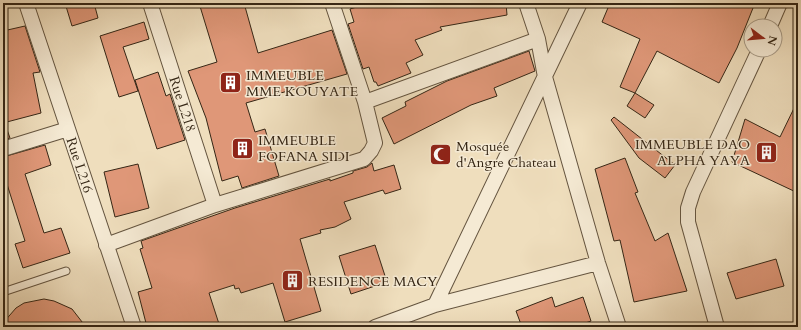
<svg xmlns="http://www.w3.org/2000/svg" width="801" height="330" viewBox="0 0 801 330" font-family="Cardo,serif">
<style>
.building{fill:#df9778;stroke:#352615}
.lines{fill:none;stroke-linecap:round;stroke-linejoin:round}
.service-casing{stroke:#64543f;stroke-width:9}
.minor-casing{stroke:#64543f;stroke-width:16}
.service{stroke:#f5ead4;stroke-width:7}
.minor{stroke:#f5ead4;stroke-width:14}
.labels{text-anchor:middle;stroke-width:3;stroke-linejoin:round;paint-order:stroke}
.poi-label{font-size:14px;fill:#352615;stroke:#f5ead4;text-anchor:start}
.street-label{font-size:14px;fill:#352615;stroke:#f5ead4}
</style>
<rect width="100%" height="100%" fill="#efdebd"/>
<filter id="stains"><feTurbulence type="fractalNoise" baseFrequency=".005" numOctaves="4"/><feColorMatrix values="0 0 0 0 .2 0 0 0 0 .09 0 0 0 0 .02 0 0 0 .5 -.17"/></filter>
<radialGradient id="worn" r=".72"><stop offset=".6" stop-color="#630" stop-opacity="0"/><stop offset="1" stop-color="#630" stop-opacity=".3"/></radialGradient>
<path class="building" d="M65 3H94L98 18 72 26Z
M199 3H244L258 53 332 30 347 74 246 103 255 132 265 129 279 176 242 188 238 176 222 181 206 118 188 71 217 62Z
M370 3H506L507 15 440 27 442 30 415 40 423 55 406 63 411 73 378 86 376 82H374L369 67 363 69 348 24 354 22 350 9Z
M610 3H755L737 48 719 83 657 51 635 93 620 87 640 39 602 22Z
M144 22 149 39 123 47 138 91 119 97 100 36Z
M25 26 40 72 33 73 41 113 3 123V31Z
M529 51 535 71 494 88 497 96 471 105 394 144 382 118 406 106 405 102 447 81Z
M158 72 166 96 170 94 185 140 157 149 135 80Z
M635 93 654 105 645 118 627 106Z
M798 100V193L732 162 745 119 780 137Z
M614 117 675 165 665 178 639 158 611 120Z
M5 124 10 138 3 140V125Z
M45 145 51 165 25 174 44 233 61 228 70 253 23 268 15 244 25 241 6 181H3V157Z
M625 158 638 192 635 193 655 241 668 233 687 291 634 302 620 240 614 241 595 169Z
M372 163 374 171 394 165 401 189 385 194 383 190 344 202 351 219 335 227 320 230 321 233 300 239 321 311 285 322 273 283 241 293 239 288 235 289 234 285 209 293 220 327H188L187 324 174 327H147L138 292 152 288 140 249 143 248 141 241 235 208 330 179V181L353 173V171L367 167Z
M138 164 149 208 115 217 104 172Z
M375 245 387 282 351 294 339 256Z
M776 259 784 286 736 299 727 273Z
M552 297 555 307 583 297 591 321 574 327H522L516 311Z
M44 299 54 301 72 309 86 327H3V323L16 308 24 303Z"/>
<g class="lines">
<defs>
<path id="service" d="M3 292 66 271"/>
<path id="minor" d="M26 3 134 327
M150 3 215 205
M526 3 538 39 545 77 598 263 619 327
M770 26 780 3
M365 102 538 39
M3 149 68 129
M106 245 215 205 364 159 371 151 375 143 365 102 332 3
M435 305 598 263
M375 327 435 305 580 3
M717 327 688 222V208L693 192 759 50"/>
</defs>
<use href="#service" class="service-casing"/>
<use href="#minor" class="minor-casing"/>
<use href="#service" class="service"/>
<use href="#minor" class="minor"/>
</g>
<defs>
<symbol id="building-square" viewBox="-11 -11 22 22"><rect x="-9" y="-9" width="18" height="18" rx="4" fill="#8f2418" stroke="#f5ead4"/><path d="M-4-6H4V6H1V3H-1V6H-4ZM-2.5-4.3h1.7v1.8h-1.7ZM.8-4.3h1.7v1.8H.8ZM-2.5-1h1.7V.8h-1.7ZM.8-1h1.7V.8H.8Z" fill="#fff"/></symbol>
<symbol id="mosque-square" viewBox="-11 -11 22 22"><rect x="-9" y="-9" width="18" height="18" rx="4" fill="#8f2418" stroke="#f5ead4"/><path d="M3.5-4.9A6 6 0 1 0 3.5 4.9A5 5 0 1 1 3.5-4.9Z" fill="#fff"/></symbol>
</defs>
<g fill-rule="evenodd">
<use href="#building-square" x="218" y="70" width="25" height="25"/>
<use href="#building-square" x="230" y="136" width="25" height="25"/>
<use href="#building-square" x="754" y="140" width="25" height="25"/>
<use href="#mosque-square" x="428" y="142" width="25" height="25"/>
<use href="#building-square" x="280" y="268" width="25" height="25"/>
</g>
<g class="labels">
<g class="poi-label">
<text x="246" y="80">IMMEUBLE<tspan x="246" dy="16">MME KOUYATE</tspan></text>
<text x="258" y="145">IMMEUBLE<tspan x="258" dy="16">FOFANA SIDI</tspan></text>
<text x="750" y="149" text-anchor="end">IMMEUBLE DAO<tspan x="750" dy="16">ALPHA YAYA</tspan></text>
<text x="456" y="151">Mosquée<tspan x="456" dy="16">d'Angre Chateau</tspan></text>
<text x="308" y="286">RESIDENCE MACY</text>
</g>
<g class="street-label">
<text transform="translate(183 104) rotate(72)" y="5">Rue L218</text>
<text transform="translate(80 165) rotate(72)" y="5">Rue L216</text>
</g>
</g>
<rect width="801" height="330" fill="none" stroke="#efdebd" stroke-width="16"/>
<rect x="4" y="4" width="793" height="322" fill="none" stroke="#352615" stroke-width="2"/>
<rect x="8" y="8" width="785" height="314" fill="none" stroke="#352615"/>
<g transform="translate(763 38) rotate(106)"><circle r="19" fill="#f5ead4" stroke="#a89c88"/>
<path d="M0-3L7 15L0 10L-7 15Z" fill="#8f2418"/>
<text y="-6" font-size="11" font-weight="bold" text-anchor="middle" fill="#352615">N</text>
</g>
<rect width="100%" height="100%" filter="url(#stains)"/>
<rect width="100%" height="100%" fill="url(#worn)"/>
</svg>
